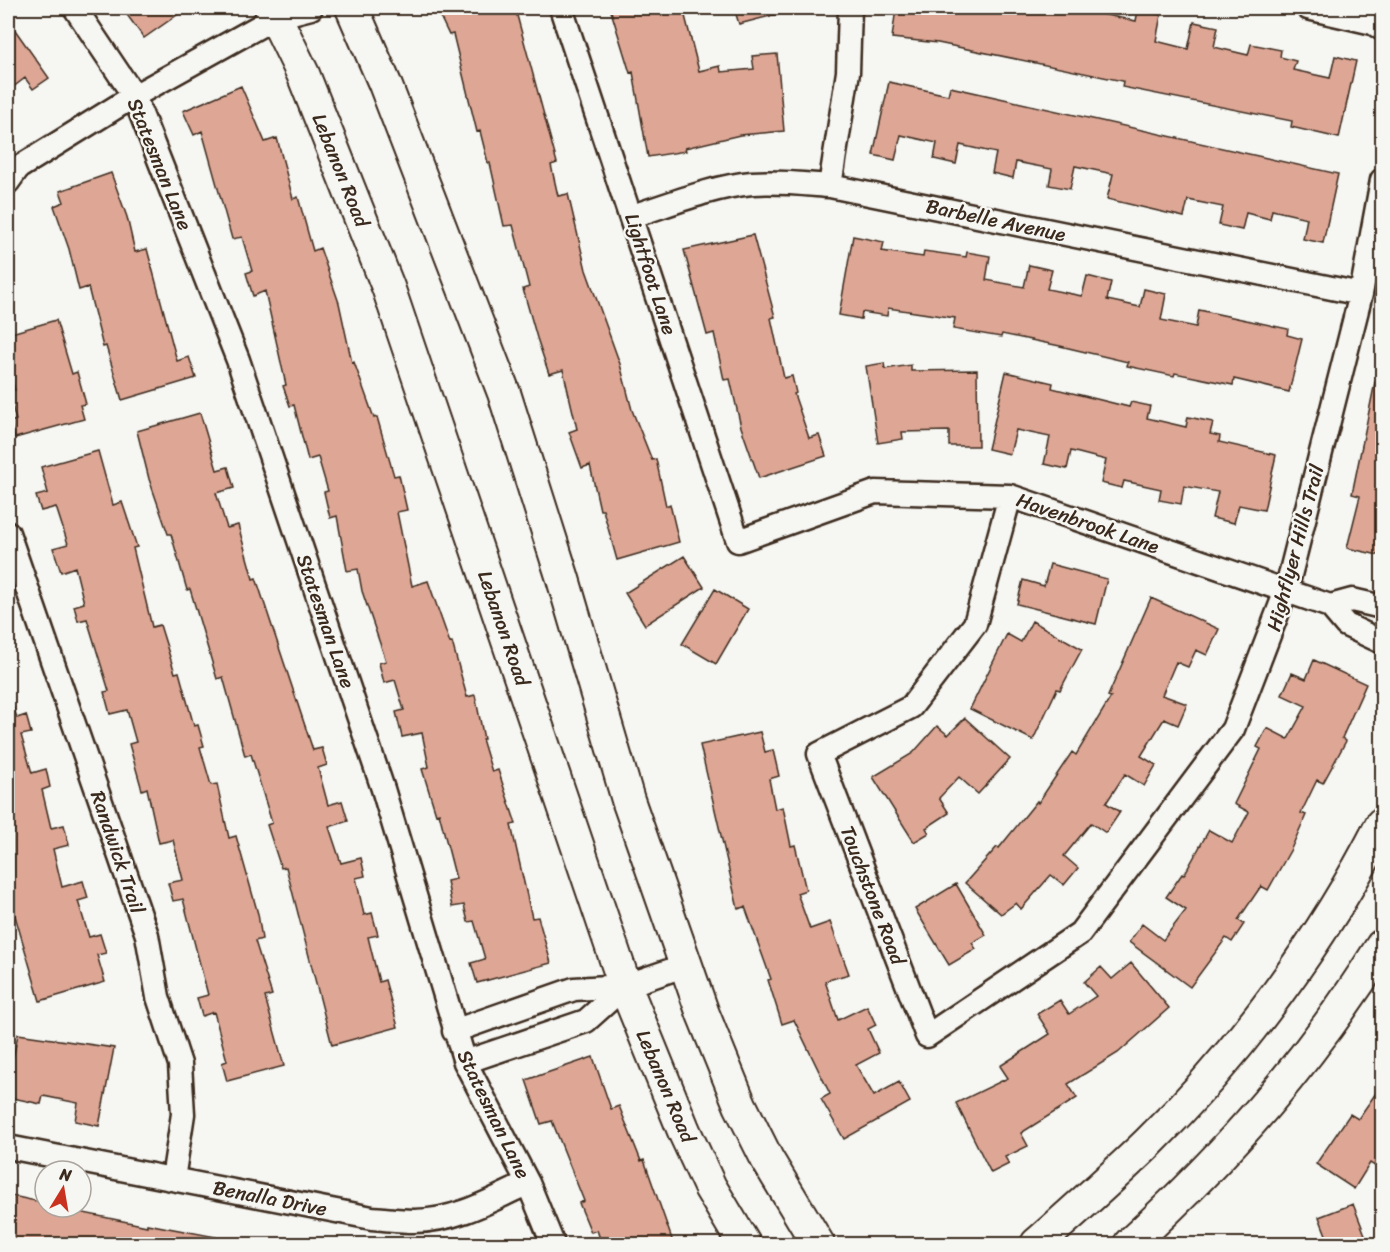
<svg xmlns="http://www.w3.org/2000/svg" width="1390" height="1252" viewBox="0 0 1390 1252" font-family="Sriracha,sans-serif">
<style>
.building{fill:#dda695;stroke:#3b2a1e;stroke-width:1.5}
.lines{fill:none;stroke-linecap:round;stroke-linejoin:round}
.street-casing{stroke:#3b2a1e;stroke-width:27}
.secondary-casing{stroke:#3b2a1e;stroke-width:36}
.street{stroke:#f6f6f2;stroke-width:22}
.secondary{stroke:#f6f6f2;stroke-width:32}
.labels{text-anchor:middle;stroke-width:5;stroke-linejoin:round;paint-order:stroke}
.street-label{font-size:20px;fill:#3b2a1e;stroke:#f6f6f2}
</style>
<rect width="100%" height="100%" fill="#f6f6f2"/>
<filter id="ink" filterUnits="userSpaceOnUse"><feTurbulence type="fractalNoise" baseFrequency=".0167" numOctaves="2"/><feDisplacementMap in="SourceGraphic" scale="12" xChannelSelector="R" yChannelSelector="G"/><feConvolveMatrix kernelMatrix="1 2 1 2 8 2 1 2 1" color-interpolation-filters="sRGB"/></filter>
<g filter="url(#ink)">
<path class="building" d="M122 8H187L144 38Z
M436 8H515L557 163 551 165 558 196 568 194 586 270 620 364 632 410 652 460 656 459 666 506 670 504 679 542 617 560 603 510H600L590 465 582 468 569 432 577 429 563 370 549 374 537 338 523 289 529 287 513 225 504 226 490 163H488L480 131 477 132 453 34 449 35Z
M610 8H683L699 71 720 66 721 72 754 69 752 56 777 54 784 131 740 135 685 148 686 151 648 157 633 72 630 73Z
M734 8H781L782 13 739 24Z
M896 8H1050L1076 13 1077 8H1103L1101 14 1136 21 1138 10 1161 15 1156 41 1188 49 1194 22 1218 27 1214 47 1248 55 1251 44 1281 50 1280 57 1296 61 1293 70 1330 78 1335 56 1356 61 1339 138 1291 127 1292 121 1122 87 1123 81 938 43 892 38Z
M8 20 49 78 33 89 25 78 8 91Z
M889 82 948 95 950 87 1338 174 1323 243 1303 239 1307 218 1272 210 1270 219 1246 213 1242 230 1219 225 1223 207 1188 200 1184 217 1107 199 1113 174 1075 166 1070 189 1049 185 1052 169 1016 162 1013 178 992 173 996 153 960 145 956 164 934 159 937 143 901 135 895 160 873 155Z
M241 86 265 142 277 138 293 199 298 197 313 251 320 248 339 303 352 363 354 362 374 418 377 417 394 476 399 475 407 510 397 512 412 586 428 581 450 643 452 642 467 697 475 695 484 739H482L492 772 498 770 516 824 511 825 532 918 538 917 551 963 477 983 471 963 485 959 474 921 468 922 464 905 452 907 447 881 456 879 439 813 436 814 422 769 429 767 422 733 402 737 396 712 404 710 395 680 384 683 379 663 386 661 362 591 358 569 347 571 337 516 330 518 324 492 328 491 318 457 308 460 294 405 290 406 283 386 286 385 265 291 253 296 246 273 252 271 242 237 232 239 202 131 194 135 183 111Z
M111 173 127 217 135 252 147 249 177 361 189 357 196 378 122 400 106 346 103 347 88 287 79 290 69 249 54 206 64 202 60 191Z
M753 235 775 317 771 318 784 378 792 376 796 393 794 394 809 438 819 435 826 456 759 478 741 427 730 379 724 380 714 333 707 335 684 250Z
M853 236 884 242 882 251 923 257 924 251 966 257 967 252 990 256 986 280 1024 287 1029 265 1052 270 1047 289 1082 296 1087 276 1111 282 1107 300 1140 307 1144 289 1166 294 1161 320 1196 327 1199 310 1288 329 1287 335 1302 339 1289 392 1234 379 1233 385 1175 373 1174 376 1127 366 1128 362 1060 346 1002 334 1001 337 953 329 955 318 888 308 887 316 862 312 861 319 839 315Z
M56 320 72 374 77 372 86 404 80 405 84 419 15 438 10 422 16 420 8 392 15 390 8 365V334Z
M884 363 885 369 911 365V371L977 370 978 446H949V431L902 432 903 439 878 443 866 366Z
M1006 372 1053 383 1052 388 1129 407 1131 402 1150 406 1147 418 1186 427 1188 417 1213 422 1210 434 1220 436 1219 442 1276 455 1264 510 1239 505 1234 523 1212 518 1218 492 1184 486 1181 504 1159 500 1161 489 1124 481 1122 488 1101 483 1106 460 1071 451 1067 469 1044 464 1050 437 1016 430 1010 454 988 449Z
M1375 382 1383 383V556L1347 548 1360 496 1352 494Z
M200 413 217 470 228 467 234 488 216 493 227 528 238 525 253 579 256 578 313 750 322 748 327 765 318 768 328 805 342 801 348 821 329 827 341 863 361 858 365 876 356 878 364 915 372 913 378 935 368 937 379 982 385 980 398 1027 332 1045 286 867 281 868 267 825 272 823 251 754 245 756 223 677 217 679 190 589 187 590 171 534H168L149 479 137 431Z
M98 451 113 505 122 502 137 547 133 548 152 627 160 625 175 673 179 672 194 726 198 725 204 746 200 747 211 785 217 784 229 838 236 836 258 914 262 939 255 941 272 995 265 997 284 1066 227 1081 222 1063 227 1061 214 1012 202 1016 197 998 208 995 183 899 173 901 168 883 183 880 173 840 159 843 147 788 142 790 129 744 136 742 127 710 110 714 104 692 109 691 87 619 78 621 74 606 84 603 75 567 61 572 53 548 68 544 56 507 41 511 36 496 48 493 41 467Z
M684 556 704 587 645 625 625 593Z
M1050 564 1107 579 1096 624 1017 604 1023 580 1044 586Z
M715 589 748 609 716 664 682 644Z
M1151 598 1219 629 1207 655 1196 650 1188 667 1176 662 1162 695 1187 704 1178 725 1164 719 1141 756 1156 765 1144 786 1125 774 1106 803 1120 812 1106 833 1091 823 1064 856 1078 868 1064 885 1051 875 1021 909 1016 903 1001 914 965 883 997 847 999 848 1037 801 1038 803 1072 752 1076 755 1111 697 1108 696Z
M1032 621 1082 649 1060 690 1057 689 1033 740 970 709 1007 634 1021 642Z
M1314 660 1366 684 1342 738 1346 741 1323 783 1317 780 1301 813 1306 815 1291 849 1268 890 1261 886 1238 920 1244 924 1232 942 1226 938 1190 987 1129 942 1142 924 1163 940 1186 910 1166 897 1182 874 1184 875 1209 830 1232 843 1249 812 1234 804 1261 749 1257 747 1267 728 1288 739 1306 706 1282 695 1292 673 1306 679Z
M8 703H12L17 718 26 715 31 733 21 735 32 773 46 769 50 787 42 790 51 828 64 825 69 845 53 849 62 887 83 881 88 898 78 901 89 937 100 934 106 953 97 955 105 982 40 1001 8 892Z
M965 718 1010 759 978 794 959 777 939 798 949 813 926 828 929 833 914 842 873 777 913 753 937 726 948 735Z
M760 732 765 752 773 750 779 776 769 779 775 809 783 807 791 846 795 845 806 890 797 893 810 929 830 922 849 974 825 981 838 1020 867 1006 876 1025 868 1029 879 1053 856 1065 874 1096 899 1082 910 1102 844 1139 821 1099 830 1094 794 1020 782 1024 768 980 771 979 745 907 738 909 700 745Z
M956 884 986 935 972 943 976 949 949 965 915 909Z
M1131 963 1169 1008 1118 1053 1068 1084 1077 1098 1021 1133 1028 1146 1005 1157 1009 1164 991 1173 956 1103 1008 1078 1000 1066 1050 1034 1037 1014 1060 1000 1069 1014 1096 996 1084 982 1101 967 1112 979Z
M18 1034 114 1048 99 1126 75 1121 78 1103 43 1096 41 1104 8 1097V1057L13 1058Z
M593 1057 611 1109 619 1106 641 1161 644 1160 674 1245H602L597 1230 591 1232 579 1203 584 1201 552 1121 541 1124 526 1080Z
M1383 1083V1171L1370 1163 1354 1189 1316 1164 1350 1114 1358 1119Z
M8 1195 45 1203V1207H65L74 1209V1211L147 1226V1224L216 1237 215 1245H8Z
M1353 1204 1369 1245H1330L1319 1217Z"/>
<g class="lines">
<defs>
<path id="street" d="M75 8 134 96 238 360 383 789 465 1062 528 1183 553 1244
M561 8 738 541 875 492 1010 496 1330 606 1346 625 1382 642
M1308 8 1373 23 1382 29
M8 182 18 168 134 96 276 17 311 8
M830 186 848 72 850 8
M632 216C671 204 711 187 752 183 778 181 804 184 830 186L1361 294
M1010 496 975 624 911 707 819 754 927 1036 1080 933 1233 729 1286 591 1361 294 1382 180
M8 533 147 935 158 997 180 1064 183 1114 173 1179
M1330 606 1352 600 1382 607
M454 1031 574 989 625 986 686 965
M465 1062 586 1021 625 986
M8 1147 372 1218C386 1219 400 1221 414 1221 455 1221 492 1200 528 1183"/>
<path id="secondary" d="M271 8 303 74 388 287 625 986 684 1131 710 1187 744 1244
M352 8 385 84 504 393 563 579 628 800 703 1014 740 1105 767 1159 818 1244
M1037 1244C1074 1211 1112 1178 1148 1143 1241 1052 1323 940 1382 824
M1130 1244C1229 1153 1310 1061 1382 946"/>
</defs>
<use href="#street" class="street-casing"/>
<use href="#secondary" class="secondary-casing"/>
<use href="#street" class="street"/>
<use href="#secondary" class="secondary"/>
</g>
</g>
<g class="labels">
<g class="street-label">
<text transform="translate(160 164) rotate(68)" y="7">Statesman Lane</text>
<text transform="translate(341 170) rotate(68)" y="7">Lebanon Road</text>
<text transform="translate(996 220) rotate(12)" y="7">Barbelle Avenue</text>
<text transform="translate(651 274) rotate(72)" y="7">Lightfoot Lane</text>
<text transform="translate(1088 523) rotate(19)" y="7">Havenbrook Lane</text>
<text transform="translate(1295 548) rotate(-75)" y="7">Highflyer Hills Trail</text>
<text transform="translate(326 621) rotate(71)" y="7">Statesman Lane</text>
<text transform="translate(504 628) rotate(71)" y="7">Lebanon Road</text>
<text transform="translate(118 852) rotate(71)" y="7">Randwick Trail</text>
<text transform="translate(873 895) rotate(69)" y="7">Touchstone Road</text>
<text transform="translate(666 1086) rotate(67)" y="7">Lebanon Road</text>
<text transform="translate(494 1114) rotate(64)" y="7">Statesman Lane</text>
<text transform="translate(270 1198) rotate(11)" y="7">Benalla Drive</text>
</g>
</g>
<rect width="1390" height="1252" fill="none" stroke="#f6f6f2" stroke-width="30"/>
<rect x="15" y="15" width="1360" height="1222" fill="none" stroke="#3b2a1e" stroke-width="2" filter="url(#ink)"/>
<g transform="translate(63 1189) rotate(11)"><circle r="28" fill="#f6f6f2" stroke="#aba49d" stroke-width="1.5"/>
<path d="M0-4.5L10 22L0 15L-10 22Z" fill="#c8321e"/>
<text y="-9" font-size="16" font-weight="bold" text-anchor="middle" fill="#3b2a1e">N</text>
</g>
</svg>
